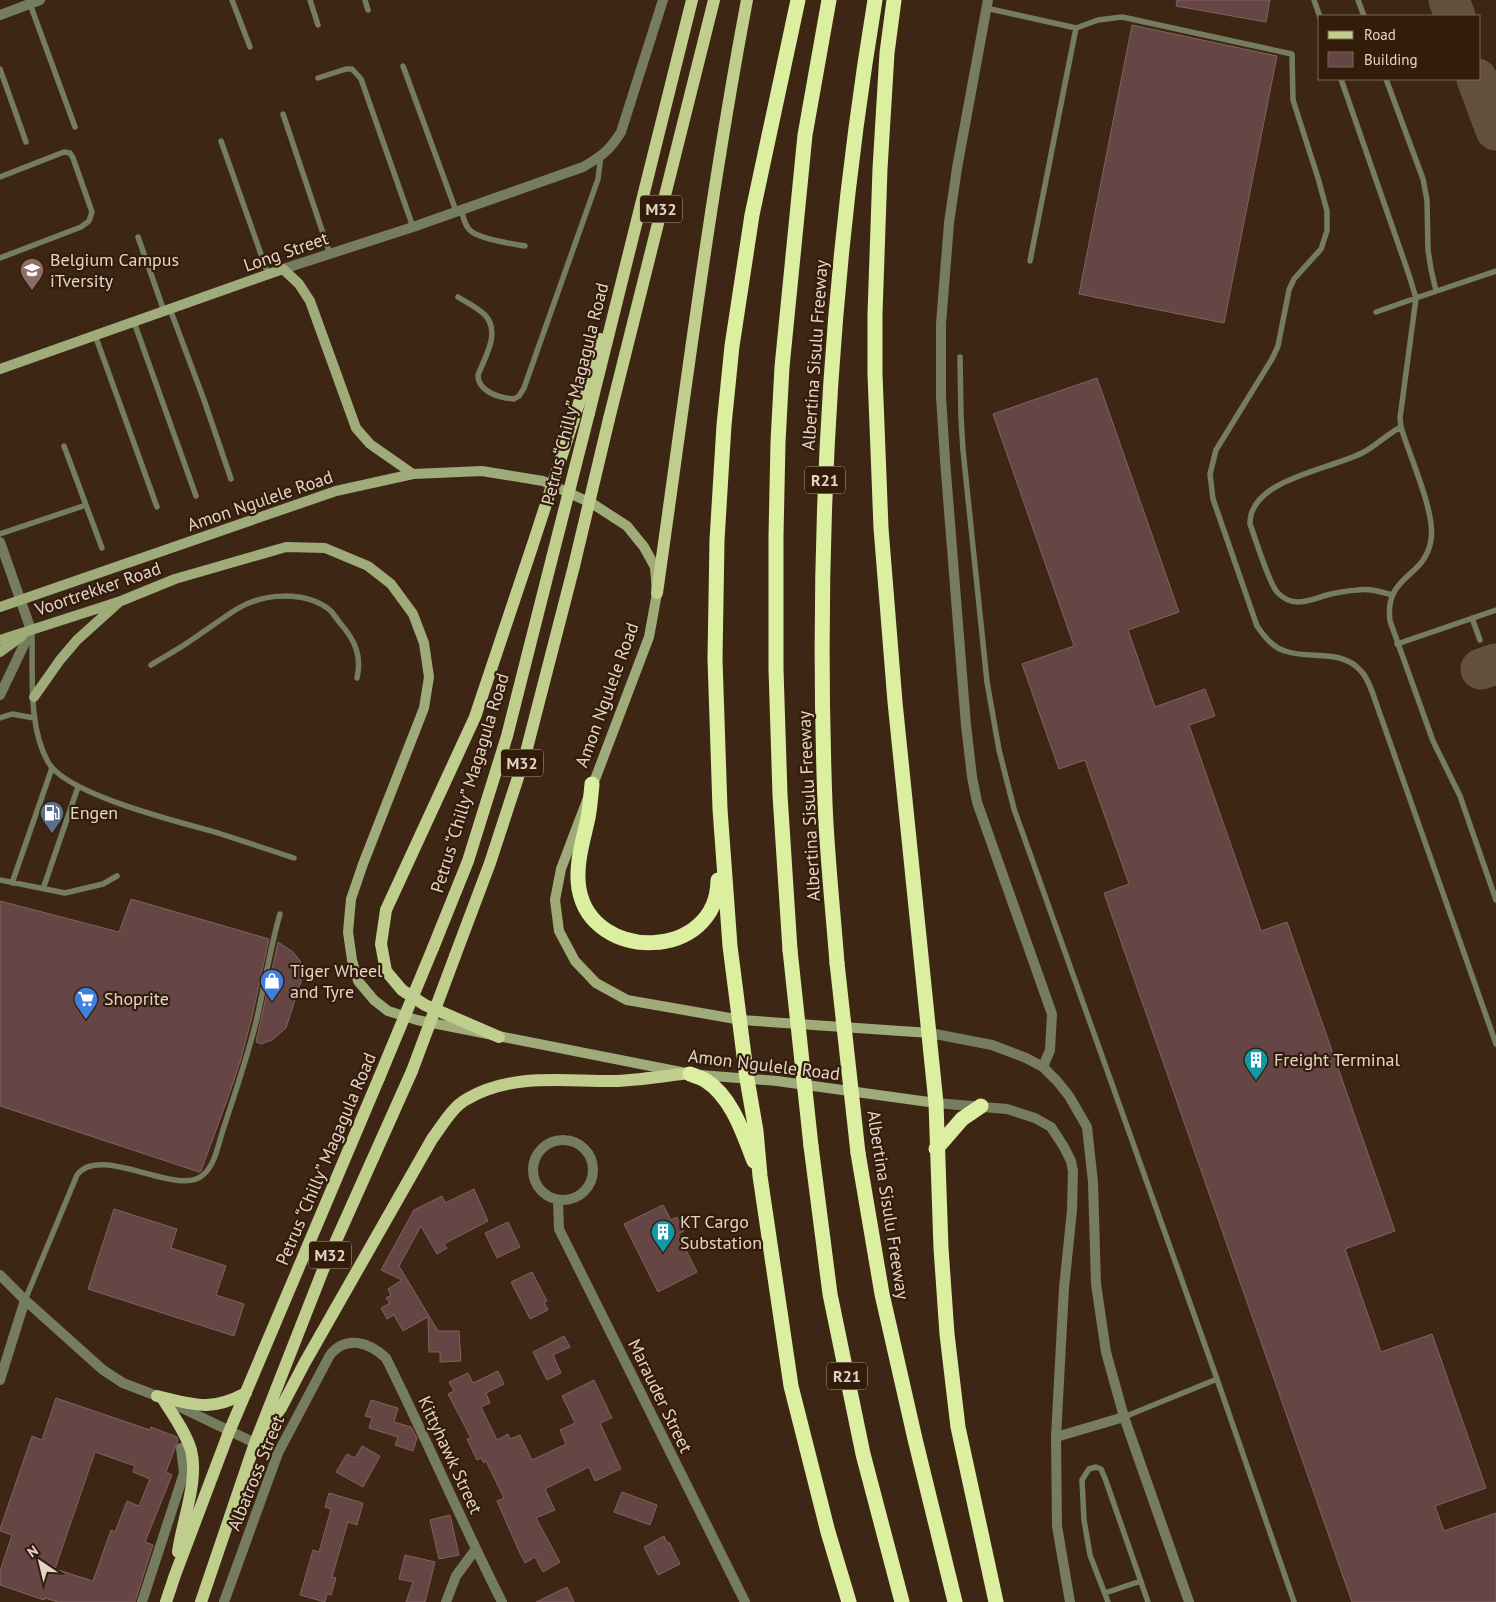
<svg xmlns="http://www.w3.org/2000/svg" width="1496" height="1602" viewBox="0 0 1496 1602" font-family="'PT Sans',sans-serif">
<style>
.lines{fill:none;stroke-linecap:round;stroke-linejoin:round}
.taxiway{stroke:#64503e;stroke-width:41}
.building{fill:#654644;stroke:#83615f;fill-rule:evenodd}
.lane{stroke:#767d5e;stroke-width:5.5}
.street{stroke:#767d5e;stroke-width:10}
.secondary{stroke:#9fab79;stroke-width:10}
.primary{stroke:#bfce8d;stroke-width:12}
.highway{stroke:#dcee9f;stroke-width:15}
.primary-bridge{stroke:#bfce8d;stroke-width:12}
.highway-bridge{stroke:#dcee9f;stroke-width:15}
.labels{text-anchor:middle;stroke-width:4.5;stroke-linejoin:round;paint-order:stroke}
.shield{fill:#331d0a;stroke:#ae9d90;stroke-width:1}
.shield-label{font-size:16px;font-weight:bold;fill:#e3d4c9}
.street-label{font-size:18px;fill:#e3d4c9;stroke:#331d0a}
.poi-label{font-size:18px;fill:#e3d4c9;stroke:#331d0a;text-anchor:start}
</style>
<rect width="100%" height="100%" fill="#3d2714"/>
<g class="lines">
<path class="taxiway" d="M1449 0 1455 16
M1477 79 1496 130
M1481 669 1496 664"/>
</g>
<path class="building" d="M1177 0H1270L1266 22 1176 6Z
M1132 25 1277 56 1224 323 1079 294Z
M1097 378 1179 612 1128 630 1155 707 1205 689 1215 716 1189 725 1261 931 1287 922 1395 1231 1345 1249 1381 1352 1432 1334 1486 1488 1435 1506 1444 1531 1496 1513V1602H1352L1104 893 1129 884 1085 760 1059 769 1022 664 1074 646 993 414Z
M131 899 269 939 252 1017 241 1059 231 1089 201 1171 199 1172 0 1106V901L119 932Z
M278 942 293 952 300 961 304 972 286 1028 272 1040 261 1044 256 1042Z
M474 1189 488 1221 444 1244 447 1248 437 1254 421 1226 399 1266 438 1331H459L461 1361 440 1362V1352H429L428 1317 403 1331 394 1315 387 1319 381 1308 390 1303 386 1298 391 1295 388 1289 402 1280 381 1270 414 1210 442 1196 445 1203Z
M663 1205 671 1220 677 1217 684 1231 678 1234 697 1272 658 1292 624 1224Z
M114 1209 177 1229 171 1248 226 1266 216 1295 244 1304 234 1336 88 1289Z
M508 1222 520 1247 497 1258 485 1233Z
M532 1272 547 1301 544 1302 548 1310 530 1319 511 1282Z
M564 1336 570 1347 553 1355 561 1373 547 1380 533 1352Z
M498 1371 504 1384 486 1393 490 1403 481 1407 497 1440 508 1434 510 1439 520 1435 532 1460 566 1444 560 1430 575 1423 562 1396 594 1380 612 1418 600 1423 621 1469 595 1481 589 1467 545 1489 555 1510 536 1518 560 1562 543 1572 535 1557 525 1563 519 1551 497 1501 504 1498 486 1461 484 1463 481 1458 477 1460 467 1439 471 1438 448 1394 454 1391 449 1382 468 1373 473 1383Z
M56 1398 150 1430 151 1427 177 1437 178 1440 166 1472 172 1475 145 1542 153 1545 135 1602H58L45 1598 44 1600 0 1585V1571L12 1535 0 1531V1529L32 1436 42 1440ZM95 1452 135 1466 133 1472 150 1479 139 1506 127 1501 115 1532 111 1530 93 1581 55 1569Z
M371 1400 398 1408 394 1422 411 1427 417 1438 413 1451 395 1445 398 1437 369 1428 372 1418 365 1416Z
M362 1446 380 1456 363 1487 336 1472 347 1454 355 1458Z
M622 1492 657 1505 650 1525 614 1512Z
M329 1493 363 1503 357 1525 348 1522 332 1577 336 1578 331 1595 327 1594 325 1602 300 1595 313 1550 319 1552 331 1509 325 1507Z
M450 1515 459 1555 439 1559 430 1520Z
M664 1536 667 1543 669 1542 680 1564 658 1575 644 1547Z
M405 1555 435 1562 425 1602H406L413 1582 399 1579Z
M567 1587 574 1602H536Z"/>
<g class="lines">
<path class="lane" d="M232 0 250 47
M310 0 318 25
M365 0 368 10
M1314 0 1320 17
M1358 0 1364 16
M30 4 75 127
M986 8 1076 28 1098 20 1122 17 1292 54 1293 100 1318 178 1327 211V231L1321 249 1294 279 1289 290 1278 346 1272 359 1216 450 1210 474 1213 499 1257 626C1264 636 1272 647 1285 651 1310 660 1341 648 1361 671 1370 680 1376 704 1381 717L1496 1044
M403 66 456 211
M0 69 26 142
M318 78 346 69H352L361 79 413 227
M1341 79 1408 272 1416 298 1496 271
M1386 79 1423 179 1427 200 1428 250 1431 269 1436 291
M283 114 330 254
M221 141 268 274
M0 177 64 152 70 153 73 158 92 212 89 221 81 227 0 258
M461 209C463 216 465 227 471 231 479 239 513 244 525 246
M138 237 164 311
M1030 261 1076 28
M458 297C466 302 477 307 485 315 501 332 485 357 478 375 478 392 500 398 514 399L519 396 524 388 598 179 601 155
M170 309 204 400 231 479
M1376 312 1416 298 1400 418 1401 427C1409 455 1436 513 1431 540 1425 579 1384 574 1390 621L1433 741 1460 796 1496 900
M134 322 196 496
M95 335 157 507
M960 357 961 417 963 450 987 682 999 750 1014 809 1217 1379 1294 1602
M86 505 102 548
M0 534 86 505 64 446
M1392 595C1381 592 1370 588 1358 590 1348 591 1337 592 1327 595 1310 600 1292 609 1277 592 1268 581 1256 540 1250 524 1249 479 1332 469 1362 453 1376 446 1387 434 1401 427
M1472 618 1480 640
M32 635C33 674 28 727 48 762 66 795 180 822 218 833 243 841 269 850 294 858
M1397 644 1496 610
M151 665C164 657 177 650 190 641 205 631 221 619 237 609 263 593 306 590 331 611 334 615 337 619 340 623 355 640 362 656 357 678
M0 718 12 714 34 718
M0 880 65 893 103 884 117 876
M12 883 52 768
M43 889 78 787
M25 1300 77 1175C100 1143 178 1198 203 1175 215 1165 218 1145 223 1130 235 1093 248 1056 257 1018 265 983 270 948 280 914
M1124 1417 1217 1379
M1105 1593 1141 1581
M1108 1602 1090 1555 1084 1520 1082 1480 1089 1469 1096 1467 1101 1469 1106 1481 1148 1602"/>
<path class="street" d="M988 0 957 168 949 223 941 324V397L945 460 966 725 972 777 977 802 1052 1014 1050 1050 1043 1067
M0 15 40 0
M283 269 413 227 583 167C602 156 610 150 621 132L663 0
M0 542 31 630 0 695
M930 1033 992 1045 1026 1058 1043 1067 1057 1081 1069 1096 1087 1127 1093 1182 1096 1284 1106 1352 1124 1417 1189 1602
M936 1103 1007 1109 1035 1118 1051 1127 1064 1147 1071 1161 1073 1171 1072 1210 1064 1288 1056 1437 1057 1526 1070 1602
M533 1170a30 30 0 1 1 60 0a30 30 0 1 1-60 0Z
M558 1201 559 1229 745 1602
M0 1275 25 1300 103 1370 123 1383 157 1396 255 1443
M0 1380 25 1300
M1056 1437 1124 1417
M142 1602 184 1473 181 1448
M224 1602 278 1453 330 1355C346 1335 369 1342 386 1358 426 1438 461 1521 502 1602
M446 1602 456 1576 475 1550"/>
<path class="secondary" d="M0 369 283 269 299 284 310 301 356 428 370 444 413 474
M0 607 336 491 413 474 482 471 543 481 593 504 627 526 644 547 655 567 657 593 649 637 561 869 555 900 559 931 575 961 596 983 627 1000 741 1020 930 1033
M0 640 121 601 175 579 286 547 325 548 368 566 391 584 413 614 424 643 429 677 424 708 363 864 351 899 348 932 352 960 358 981 374 1000 388 1011 417 1020 681 1072
M0 652 22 636
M34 697 60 660 77 640 118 603
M700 1075 777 1081 936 1103"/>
<path class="primary" d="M579 403 600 339
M589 413 692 0
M609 419 714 0
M657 593C685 395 710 196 747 0
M433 948 468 861 507 736 552 558
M455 956 490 863 525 756 574 566
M499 1037 425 1005 402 990 386 971 381 944 386 910 475 717 532 547
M157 1396C195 1405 210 1412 246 1393
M163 1399C173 1415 185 1431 191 1450 199 1481 182 1521 178 1552
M256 1442 281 1408 304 1364 432 1139C442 1126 452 1107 467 1099 513 1072 566 1082 617 1081 640 1080 665 1076 689 1073
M166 1602 175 1575 229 1432 379 1078
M201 1602 255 1443 323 1270 412 1071"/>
<path class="highway" d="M798 0 752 215 732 346 724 425 717 540 715 659 720 809 730 946 747 1079 756 1131 760 1176 791 1386 828 1532 849 1602
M894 0 887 53 880 169 875 314V374L881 528 895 702 936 1103 941 1248 947 1334 958 1427 996 1602
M592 784C591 795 590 807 588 818 583 841 575 865 579 889 592 963 717 961 718 880
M790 950 780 795 776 669V536L778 442 782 367 805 135 829 0
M837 963C833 910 827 856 825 803 815 534 831 266 875 0
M690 1074C695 1076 700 1077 705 1080 732 1097 743 1133 754 1161
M811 1146 830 1294 863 1454 902 1602
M936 1149 962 1119 981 1106
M858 1153 882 1294 915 1439 955 1602"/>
<path class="primary-bridge" d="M532 547 579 403
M552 558 589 413
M574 566 609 419
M412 1071 455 956
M379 1078 433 948"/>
<path class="highway-bridge" d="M790 950 811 1146
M837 963 858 1153"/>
</g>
<defs>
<symbol id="university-pin" viewBox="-11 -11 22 30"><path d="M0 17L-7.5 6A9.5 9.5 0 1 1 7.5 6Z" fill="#8d6e63" stroke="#331d0a"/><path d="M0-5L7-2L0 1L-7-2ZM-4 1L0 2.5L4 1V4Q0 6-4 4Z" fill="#fff"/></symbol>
<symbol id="fuel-pin" viewBox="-11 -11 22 30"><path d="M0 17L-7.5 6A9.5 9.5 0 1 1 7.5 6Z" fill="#5c6f8a" stroke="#331d0a"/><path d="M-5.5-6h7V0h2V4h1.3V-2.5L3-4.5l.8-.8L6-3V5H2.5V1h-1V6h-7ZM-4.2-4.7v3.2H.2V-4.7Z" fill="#fff"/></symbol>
<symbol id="shop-pin" viewBox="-11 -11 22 30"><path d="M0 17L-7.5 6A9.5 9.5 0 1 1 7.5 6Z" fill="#3f7fe0" stroke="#331d0a"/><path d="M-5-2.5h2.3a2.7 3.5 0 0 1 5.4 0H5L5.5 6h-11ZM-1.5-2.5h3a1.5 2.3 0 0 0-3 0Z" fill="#fff"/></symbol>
<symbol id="supermarket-pin" viewBox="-11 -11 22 30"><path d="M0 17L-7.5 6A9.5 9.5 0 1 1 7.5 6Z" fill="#3f7fe0" stroke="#331d0a"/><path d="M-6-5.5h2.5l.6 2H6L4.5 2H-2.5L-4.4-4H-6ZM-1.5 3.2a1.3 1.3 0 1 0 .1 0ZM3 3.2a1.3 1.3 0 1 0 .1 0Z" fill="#fff"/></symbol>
<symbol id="building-pin" viewBox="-11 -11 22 30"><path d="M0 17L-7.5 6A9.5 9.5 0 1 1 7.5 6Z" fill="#0f9aa8" stroke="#331d0a"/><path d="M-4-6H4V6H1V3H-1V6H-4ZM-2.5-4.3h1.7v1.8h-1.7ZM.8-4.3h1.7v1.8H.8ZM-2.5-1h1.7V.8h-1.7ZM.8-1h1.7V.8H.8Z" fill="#fff"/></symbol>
</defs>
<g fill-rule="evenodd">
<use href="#university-pin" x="18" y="256" width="28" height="38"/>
<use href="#fuel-pin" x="38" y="799" width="28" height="38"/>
<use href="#shop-pin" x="258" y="967" width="28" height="38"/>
<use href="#supermarket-pin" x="72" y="985" width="28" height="38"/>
<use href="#building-pin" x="1242" y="1046" width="28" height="38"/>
<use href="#building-pin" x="649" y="1218" width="28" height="38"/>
</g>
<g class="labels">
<g class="shield">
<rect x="640" y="195.5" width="42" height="27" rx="4"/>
<rect x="805" y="466.5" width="40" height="27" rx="4"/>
<rect x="501" y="749.5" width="42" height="27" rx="4"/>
<rect x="309" y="1241.5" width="42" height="27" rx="4"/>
<rect x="827" y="1362.5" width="40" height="27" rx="4"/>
</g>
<g class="shield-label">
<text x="661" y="215">M32</text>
<text x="825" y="486">R21</text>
<text x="522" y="769">M32</text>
<text x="330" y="1261">M32</text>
<text x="847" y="1382">R21</text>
</g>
<g class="street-label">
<text transform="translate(286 252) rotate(-19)" y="6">Long Street</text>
<text transform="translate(815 355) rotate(-86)" y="6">Albertina Sisulu Freeway</text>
<text transform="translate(575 394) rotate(-76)" y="6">Petrus “Chilly” Magagula Road</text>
<text transform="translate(260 501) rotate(-19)" y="6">Amon Ngulele Road</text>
<text transform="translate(98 589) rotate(-19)" y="6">Voortrekker Road</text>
<text transform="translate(607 695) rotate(-70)" y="6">Amon Ngulele Road</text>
<text transform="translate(470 783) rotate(-73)" y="6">Petrus “Chilly” Magagula Road</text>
<text transform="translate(809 806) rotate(-93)" y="6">Albertina Sisulu Freeway</text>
<text transform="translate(764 1065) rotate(7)" y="6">Amon Ngulele Road</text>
<text transform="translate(326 1159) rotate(-67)" y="6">Petrus “Chilly” Magagula Road</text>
<text transform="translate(888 1205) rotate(81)" y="6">Albertina Sisulu Freeway</text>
<text transform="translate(660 1396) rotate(64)" y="6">Marauder Street</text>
<text transform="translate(450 1455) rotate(65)" y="6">Kittyhawk Street</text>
<text transform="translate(256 1473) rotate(-68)" y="6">Albatross Street</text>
</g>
<g class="poi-label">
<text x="50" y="266">Belgium Campus<tspan x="50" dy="21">iTversity</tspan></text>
<text x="70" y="819">Engen</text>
<text x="290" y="977">Tiger Wheel<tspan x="290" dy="21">and Tyre</tspan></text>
<text x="104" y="1005">Shoprite</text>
<text x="1274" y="1066">Freight Terminal</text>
<text x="680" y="1228">KT Cargo<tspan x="680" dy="21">Substation</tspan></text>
</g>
</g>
<rect x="1318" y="15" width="162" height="65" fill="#331d0a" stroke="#796656"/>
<rect x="1328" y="31" width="25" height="8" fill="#bfce8d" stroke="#796656"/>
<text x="1364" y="40" font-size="15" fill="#e3d4c9">Road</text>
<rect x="1328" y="52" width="25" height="15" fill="#654644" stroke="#796656"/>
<text x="1364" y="65" font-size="15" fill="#e3d4c9">Building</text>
<g transform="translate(40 1562) rotate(325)" stroke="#331d0a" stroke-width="4" paint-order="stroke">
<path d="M0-4L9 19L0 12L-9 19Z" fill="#e3d4c9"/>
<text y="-8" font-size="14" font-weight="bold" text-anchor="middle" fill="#e3d4c9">N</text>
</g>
</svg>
